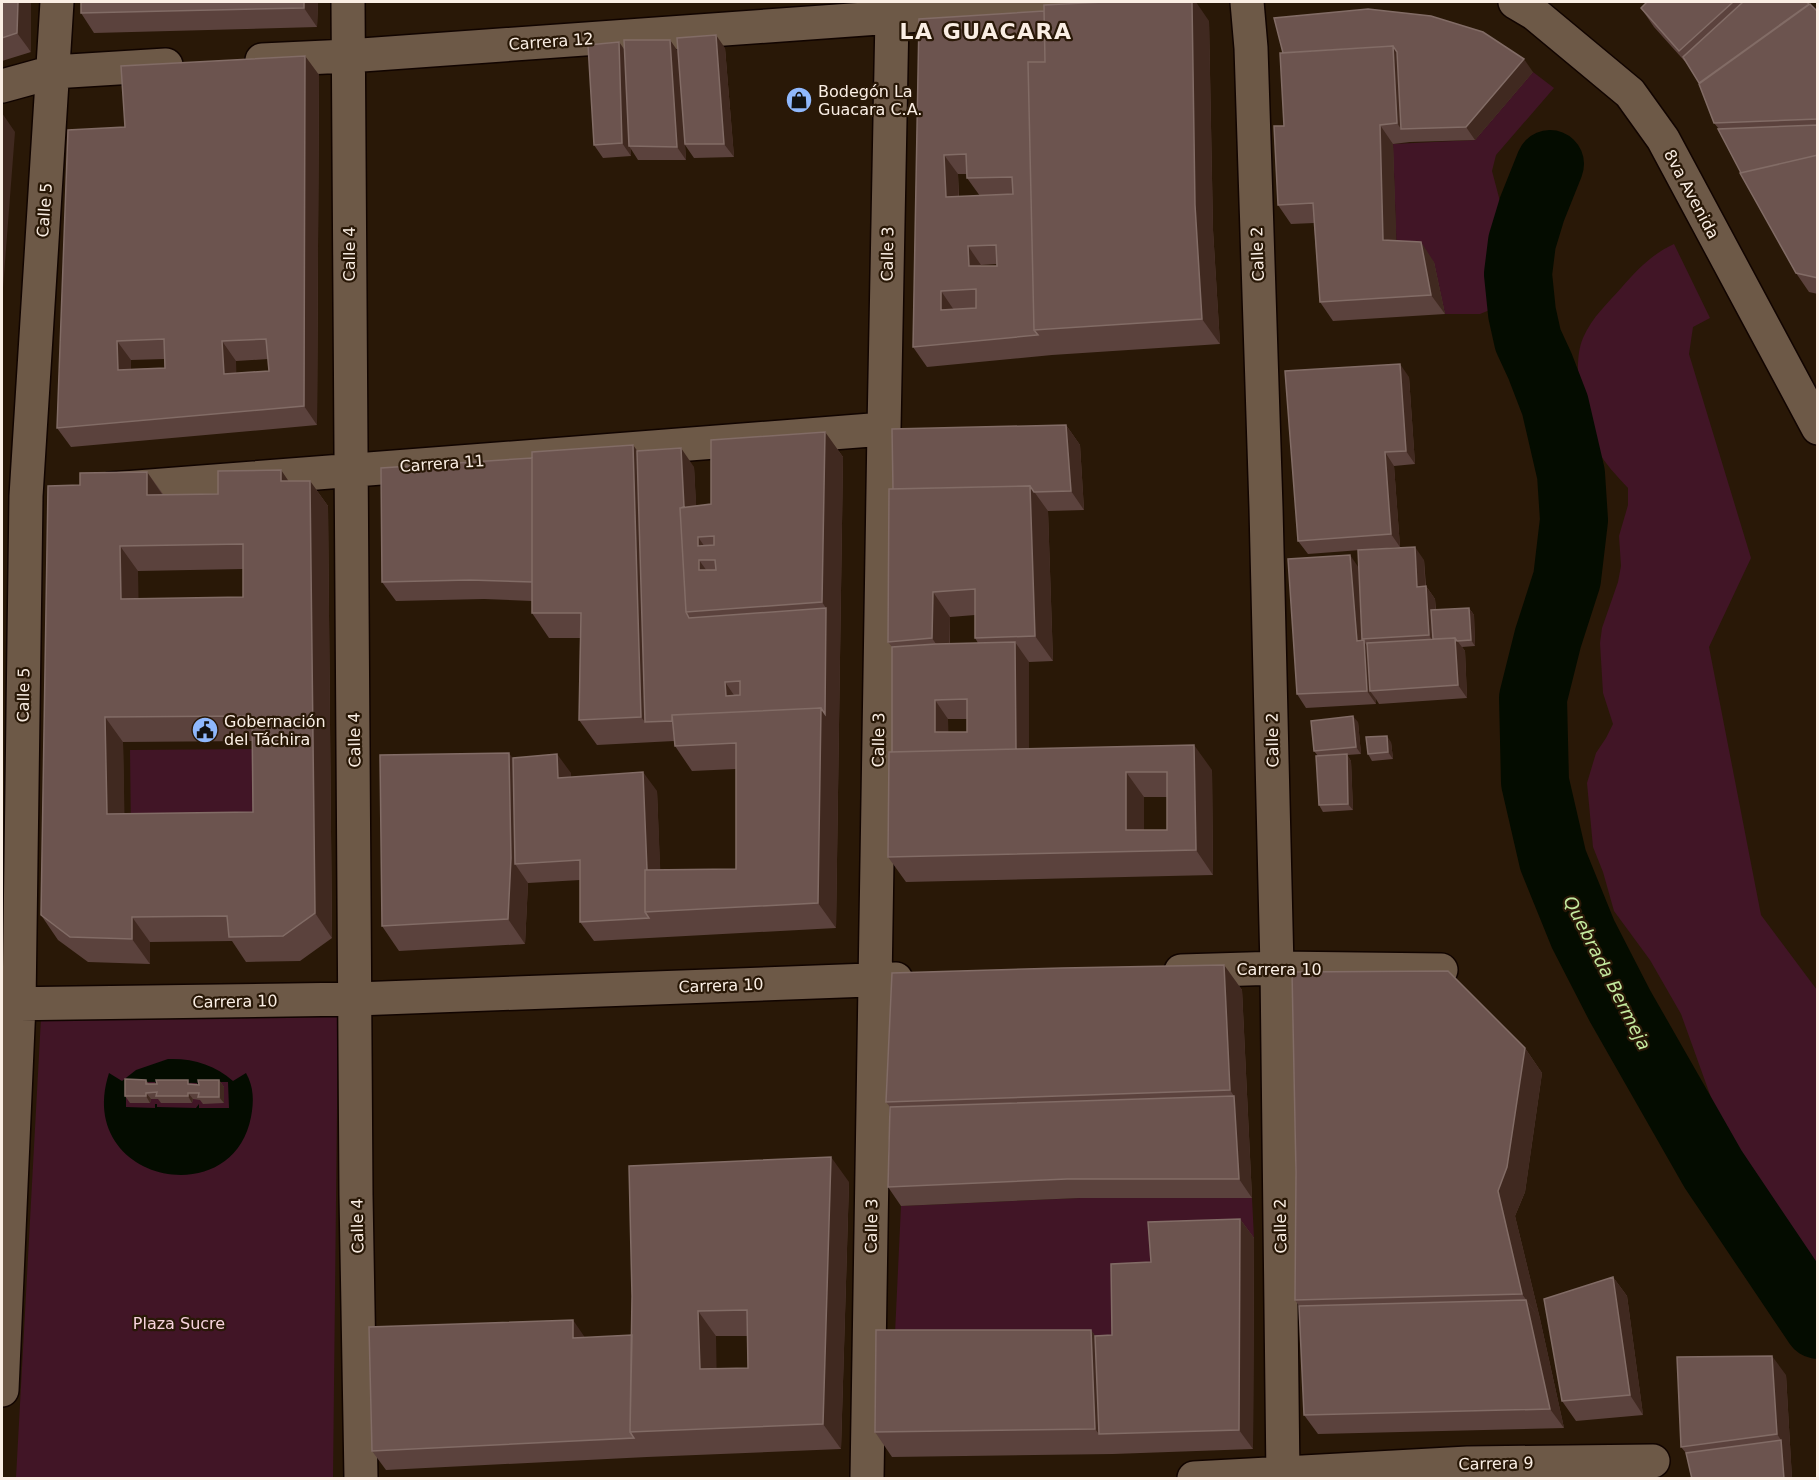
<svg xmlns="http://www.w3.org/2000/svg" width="1819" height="1480" viewBox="0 0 1819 1480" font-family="'DejaVu Sans',sans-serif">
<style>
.green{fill:#411526}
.water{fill:#040c00;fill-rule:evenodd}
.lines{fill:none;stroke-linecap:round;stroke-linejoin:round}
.river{stroke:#040c00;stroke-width:68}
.street-casing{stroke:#110400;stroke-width:36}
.street{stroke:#6d5947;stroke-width:33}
.wall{fill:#5b423d;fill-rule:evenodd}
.shaded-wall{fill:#402920}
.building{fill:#6c544f;stroke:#826c66;stroke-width:1.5;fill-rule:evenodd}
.labels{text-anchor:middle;stroke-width:4.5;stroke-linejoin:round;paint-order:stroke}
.street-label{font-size:16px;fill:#faeee4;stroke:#291807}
.poi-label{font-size:16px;fill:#faeee4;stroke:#291807;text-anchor:start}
.park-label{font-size:16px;fill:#f7d3dd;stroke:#291807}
.water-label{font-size:18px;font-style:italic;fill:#c4ea9f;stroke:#291807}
.district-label{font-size:22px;font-weight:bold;letter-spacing:1.5px;fill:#faeee4;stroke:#291807}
</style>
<rect width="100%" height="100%" fill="#291807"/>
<path class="green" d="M1533 72 1554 88 1496 155 1492 171 1506 224 1502 259 1501 294 1492 309 1480 314H1445L1434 262 1397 260 1393 144 1475 140Z
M1674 244 1710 318 1693 327 1689 354 1751 558 1709 647 1761 915 1817 990V1301L1785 1235 1741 1181 1681 1014 1650 960 1614 911 1603 872 1593 847 1587 783 1596 753 1606 738 1613 724 1603 693 1600 643 1602 628 1618 582 1621 566 1619 536 1628 505V488C1617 476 1605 464 1597 449 1582 424 1571 365 1583 338 1592 317 1608 303 1622 287 1638 269 1652 254 1674 244Z
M263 749 265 832 131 833 130 750Z
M338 1017 333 1478H16L41 1018Z
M1080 1198H1252L1254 1238 1109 1355H894L901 1206Z"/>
<path class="water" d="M168 1059C193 1058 215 1065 233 1081L246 1073C254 1087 254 1102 251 1117 232 1215 74 1181 109 1073L122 1081 136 1070ZM126 1082H155L157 1087V1082L197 1083V1087H199V1082H228L229 1108H199V1104L196 1108 157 1107V1104H155V1108L126 1107Z"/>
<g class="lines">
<path class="river" d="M1550 164 1532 209 1522 242 1518 274 1522 313 1528 340 1540 366 1555 405 1571 474 1574 520 1567 579 1548 638 1533 698 1535 782 1553 860 1583 934 1620 1006 1713 1169 1818 1325"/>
<defs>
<path id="street" d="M348 2 356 1195 361 1478
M1247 2 1251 48 1266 508 1277 968 1283 1478
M1515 2 1535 14 1630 93 1663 139 1818 428
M262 60 348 56 1103 2
M2 86 53 72 166 65
M111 489 884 429
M1181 971 1277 968 1441 970
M2 1004 356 999 896 979
M2 1390 19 1004 26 496 57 2
M867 1478 884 429 892 16 895 2
M1194 1478 1468 1463 1653 1461"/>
</defs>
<use href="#street" class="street-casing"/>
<use href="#street" class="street"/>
</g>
<path class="wall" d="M2 2 31 52 2 61Z
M81 2H318L317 27 94 33 81 13Z
M389 2H408L390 3Z
M1647 2H1806L1818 12V294L1809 292 1796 273 1741 173 1719 129 1714 123 1699 83 1689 66 1654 27 1641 8Z
M919 19 1209 21 1213 230 1220 344 1052 355 927 367 913 347ZM958 174H967V178L980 196 959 197ZM997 264V266H981V265Z
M670 40 678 52 725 48 734 157 694 158 685 145 686 160H638L631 149V156L603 158 594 145 619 42 624 49Z
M305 56 319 75 317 425 71 447 57 428 125 127ZM164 359 165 368 131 369V360ZM268 359 269 371 236 373V361Z
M1533 72 1475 140 1410 142 1393 144 1396 241 1434 262 1445 314 1333 321 1320 302 1314 223 1291 224 1278 205 1284 126Z
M1409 377 1415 464 1394 466 1400 547 1308 554 1298 541Z
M1066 425 1080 445 1084 510 1048 511 1053 661 1029 662V749L1212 770 1213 875 906 882 888 857 892 752V647L888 642ZM975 615V638L978 643H950V617ZM948 719H967V732H948ZM1144 797H1167V830H1144Z
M825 432 843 457 836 928 594 941 580 922V880L528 883 525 944 399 951 382 926 513 758 571 773V777L657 791 660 870 736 869V769L692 771 675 746 674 741 597 745 579 720 580 638H549L532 613V601L484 599 396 601 382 582 532 458 633 445 637 451 694 467 696 506 711 504Z
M281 470 288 481H310L328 506 332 938 300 961 246 962 232 941 150 942V964L88 962 58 940 41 915 80 485 147 472 163 494H218ZM243 569V597L138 599V571ZM252 741 253 812 124 814 123 742Z
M1424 560 1426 586 1435 599 1436 610 1469 608 1474 615 1475 646 1462 647 1465 651 1467 698 1379 704 1376 699V704L1306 708 1297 694 1359 568Z
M1358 722 1361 754 1347 755 1351 761 1353 810 1323 812 1319 805 1318 756 1314 751Z
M1391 742 1393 759 1372 761 1368 754Z
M1224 965 1242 990 1252 1198H1080L901 1206 888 1187 890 1107 886 1102Z
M1525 1048 1542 1073 1525 1192 1515 1216 1540 1319 1564 1428 1318 1434 1304 1415 1299 1306 1295 1300 1296 1173Z
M146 1080 149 1084 199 1085 219 1080 224 1087V1103L203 1104 200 1100 193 1099 192 1103H161L158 1099H151L150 1103H130L125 1096Z
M849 1182 841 1449 647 1457 386 1470 372 1451 585 1338 632 1335ZM716 1336H747L748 1368 716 1369Z
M1240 1219 1254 1238 1253 1449 1113 1454 892 1457 875 1432 1091 1330 1095 1336 1112 1335 1151 1262Z
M1613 1277 1627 1296 1643 1415 1576 1421 1562 1401Z
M1786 1375 1792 1479 1686 1453 1681 1447Z"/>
<path class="shaded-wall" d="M18 2H31V52L17 33Z
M304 2H318L317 27 304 8Z
M1192 2H1196L1209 21 1213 230 1220 344 1202 319 1195 205Z
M716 35 725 48 734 157 724 144Z
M670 40 679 53 686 160 677 147Z
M619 42 628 55 629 146 631 149V156L622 143Z
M1393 46 1406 65 1401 129 1397 123Z
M305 56 319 75 317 425 304 406Z
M1524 59 1533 72 1475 140 1466 127Z
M2 113 15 132 2 301Z
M1380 125 1393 144 1397 260 1383 240Z
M944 155 958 174 959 217 946 197Z
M1421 242 1434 262 1445 314 1431 295Z
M968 246 981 265 982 286 969 266Z
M941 291 954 310H941Z
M117 341 131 360V389L118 370Z
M222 341 236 361 237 393 224 374Z
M1400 364 1409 377 1415 464 1406 451Z
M1066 425 1080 445 1084 510 1071 491Z
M825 432 843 457 836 928 818 903 821 708 826 608 822 602Z
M633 445 651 470 645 722 641 717Z
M681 448 694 467 698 537 714 560H699L717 585 689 612Z
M1385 452 1394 466 1400 547 1391 534Z
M281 470 298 495 281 481Z
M147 472 164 497 147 495Z
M310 481 328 506 332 938 315 913Z
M1030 486 1048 511 1053 661 1035 636Z
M120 546 138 571 139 624 121 599Z
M1415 547 1424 560 1426 600 1417 587Z
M1350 555 1359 568 1362 639 1373 654 1370 691 1376 699V704L1367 691 1357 641Z
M1426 586 1435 599 1437 642H1433L1429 635Z
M933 592 950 617 949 663 932 638Z
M1469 608 1474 615 1475 646 1471 640Z
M1455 638 1465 651 1467 698 1458 685Z
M1015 642 1029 662V775L1016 756Z
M725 682 738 701 726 696Z
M935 700 948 719 949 751 935 732Z
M1353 716 1358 722 1361 754 1356 747Z
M105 717 123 742 125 839 107 814Z
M1387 736 1391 742 1393 759 1388 752Z
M1194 745 1212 770 1213 875 1196 850Z
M509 753 526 778 515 864 528 883 525 944 508 919Z
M557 754 571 773 572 797 558 778Z
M1347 754 1351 761 1353 810 1348 804Z
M643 772 657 791 662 911 649 912Z
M1126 772 1144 797V851L1126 830Z
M132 917 150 942V964L132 939Z
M1224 965 1242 990 1252 1198 1239 1179 1234 1096 1230 1090Z
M1525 1048 1542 1073 1525 1192 1515 1216 1540 1319 1522 1294 1498 1191Z
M219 1080 224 1087V1103L219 1097Z
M146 1093 151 1099 150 1103 146 1096Z
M188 1093 193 1099 192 1103 188 1096Z
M831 1157 849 1182 841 1449 823 1424Z
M1240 1219 1254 1238 1253 1449 1239 1430Z
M1613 1277 1627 1296 1643 1415 1630 1395Z
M1526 1300 1540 1319 1564 1428 1550 1409Z
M698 1311 716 1336 717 1394 700 1369Z
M573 1320 586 1339 573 1338Z
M1091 1330 1109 1355 1099 1434 1095 1429Z
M1772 1356 1786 1375 1792 1479H1784L1781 1440 1777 1434Z"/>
<path class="building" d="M2 2H18L17 33 2 38Z
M81 2H304V8L81 13Z
M1104 2H1192L1195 205 1202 319 1034 330 1028 62H1045L1044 5Z
M1647 2H1733L1679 51 1641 8Z
M1743 2H1806L1809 4 1699 83 1683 57Z
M1810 4 1818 12V119L1714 123 1699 84Z
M1368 9 1431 16 1483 32 1524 59 1466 127 1401 129 1397 52 1393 46 1283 53 1274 18Z
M1044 11 1045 62H1028L1034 330 1038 335 913 347 919 19ZM966 154 967 178 1012 177 1013 194 946 197 944 155ZM996 245 997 266H969L968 246ZM976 289V308L941 310V291Z
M716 35 724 144H685L677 38Z
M624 40H670L677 147 629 146Z
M619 42 622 143 594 145 588 45Z
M1393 46 1397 123 1380 125 1383 240 1421 242 1431 295 1320 302 1313 203 1278 205 1274 126H1284L1280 53Z
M305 56 304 406 57 428 68 130 125 127 121 66ZM164 339 165 368 118 370 117 341ZM266 339 269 371 224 374 222 341Z
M1818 125V155L1741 173 1718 129Z
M1818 155V278L1796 273 1740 173Z
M1400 364 1406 451 1385 452 1391 534 1298 541 1285 371Z
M1066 425 1071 491 1034 492 1030 486 893 489 892 429Z
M825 432 822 602 686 612 680 508 711 504V440ZM714 536V545L698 546V537ZM699 560H715L716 570H699Z
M633 445 641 717 579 720 581 613H532V452Z
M681 448 684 507 680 508 686 612 689 618 826 608 825 714 821 708 672 715V721L645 722 637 451ZM740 681V695L726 696 725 682Z
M532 458V582L470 580 382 582 381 468Z
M281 470V481H310L315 913 283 936 229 937 227 916 132 917V939L70 937 41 915 48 486 80 485V473L147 472V495L218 494V471ZM243 544V597L121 599 120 546ZM252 716 253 812 107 814 105 717Z
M1030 486 1035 636 975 638V589L933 592 932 638 888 642 889 489Z
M1415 547 1417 587 1426 586 1429 635 1362 639 1358 550Z
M1350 555 1357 641 1364 640 1367 691 1297 694 1288 559Z
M1469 608 1471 640 1457 641 1455 638 1433 639 1431 610Z
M1455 638 1458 685 1370 691 1367 643Z
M1015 642 1016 749 892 752V647L936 644ZM967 699V732H935V700Z
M821 708 818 903 645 912V870L736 869V743L675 746 672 715Z
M1353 716 1356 747 1314 751 1311 721Z
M1387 736 1388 752 1368 754 1366 737Z
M1194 745 1196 850 888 857 889 752ZM1126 772H1167V830H1126Z
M509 753 511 858 508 919 382 926 380 755Z
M557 754 558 778 643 772 647 870H645V912L649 918 580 922V860L515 864 513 758Z
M1347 754 1348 804 1319 805 1316 756Z
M1224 965 1230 1090 886 1102 892 973 1062 968Z
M1448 971 1525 1048 1507 1167 1498 1191 1522 1294 1295 1300 1296 1173 1292 972Z
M125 1079 146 1080V1084H157L156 1080H188V1084L199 1085 198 1080H219V1097H198L199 1093H188V1096H156L157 1092 146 1093V1096H125Z
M1234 1096 1239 1179H1067L888 1187 890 1107Z
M831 1157 823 1424 630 1432 632 1296 629 1166ZM747 1310 748 1368 700 1369 698 1311Z
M1240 1219 1239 1430 1099 1434 1095 1336 1112 1335 1111 1264 1151 1262 1148 1222Z
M1613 1277 1630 1395 1562 1401 1544 1299Z
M1526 1300 1550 1409 1304 1415 1299 1306Z
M573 1320V1338L632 1335 630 1432 634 1438 372 1451 369 1327Z
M876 1330H1091L1095 1429 875 1432Z
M1772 1356 1777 1434 1681 1447 1677 1357Z
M1781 1440 1784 1479H1692L1686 1453Z"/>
<defs>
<symbol id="shop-disc" viewBox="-11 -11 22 22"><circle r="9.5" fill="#8fb8fd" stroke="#291807"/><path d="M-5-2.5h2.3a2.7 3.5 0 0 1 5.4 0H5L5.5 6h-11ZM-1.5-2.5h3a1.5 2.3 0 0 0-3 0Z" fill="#111"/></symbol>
<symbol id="civic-disc" viewBox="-11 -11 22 22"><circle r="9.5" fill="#8fb8fd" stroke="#291807"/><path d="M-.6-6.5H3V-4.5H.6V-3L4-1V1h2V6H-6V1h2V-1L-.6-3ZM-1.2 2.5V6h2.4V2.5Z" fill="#111"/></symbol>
</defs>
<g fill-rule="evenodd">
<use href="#shop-disc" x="784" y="85" width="30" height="30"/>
<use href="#civic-disc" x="190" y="715" width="30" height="30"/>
</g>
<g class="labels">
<g class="street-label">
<text transform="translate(551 41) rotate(-4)" y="6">Carrera 12</text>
<text transform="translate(1692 194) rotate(62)" y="6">8va Avenida</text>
<text transform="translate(44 210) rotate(-86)" y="6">Calle 5</text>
<text transform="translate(349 254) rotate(-90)" y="6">Calle 4</text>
<text transform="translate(887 254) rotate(-89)" y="6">Calle 3</text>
<text transform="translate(1257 254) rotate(-92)" y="6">Calle 2</text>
<text transform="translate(442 463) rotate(-4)" y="6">Carrera 11</text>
<text transform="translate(23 695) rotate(-89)" y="6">Calle 5</text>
<text transform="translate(354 740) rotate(-91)" y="6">Calle 4</text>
<text transform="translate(878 740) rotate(-89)" y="6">Calle 3</text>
<text transform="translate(1272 740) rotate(-91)" y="6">Calle 2</text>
<text x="1279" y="975">Carrera 10</text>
<text transform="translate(721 985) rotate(-2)" y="6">Carrera 10</text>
<text transform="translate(235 1001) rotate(-1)" y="6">Carrera 10</text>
<text transform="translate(357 1226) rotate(-91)" y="6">Calle 4</text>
<text transform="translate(871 1226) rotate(-89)" y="6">Calle 3</text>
<text transform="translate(1280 1226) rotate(-91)" y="6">Calle 2</text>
<text transform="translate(1496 1463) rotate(-1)" y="6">Carrera 9</text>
</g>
<g class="poi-label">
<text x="818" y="97">Bodegón La<tspan x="818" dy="18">Guacara C.A.</tspan></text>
<text x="224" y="727">Gobernación<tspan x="224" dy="18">del Táchira</tspan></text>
</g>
<g class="park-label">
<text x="179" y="1329">Plaza Sucre</text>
</g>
<g class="water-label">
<text transform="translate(1607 973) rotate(63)" y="6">Quebrada Bermeja</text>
</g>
<g class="district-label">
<text x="986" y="39">LA GUACARA</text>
</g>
</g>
<rect width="1819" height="1480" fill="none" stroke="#faeee4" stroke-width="6"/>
</svg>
